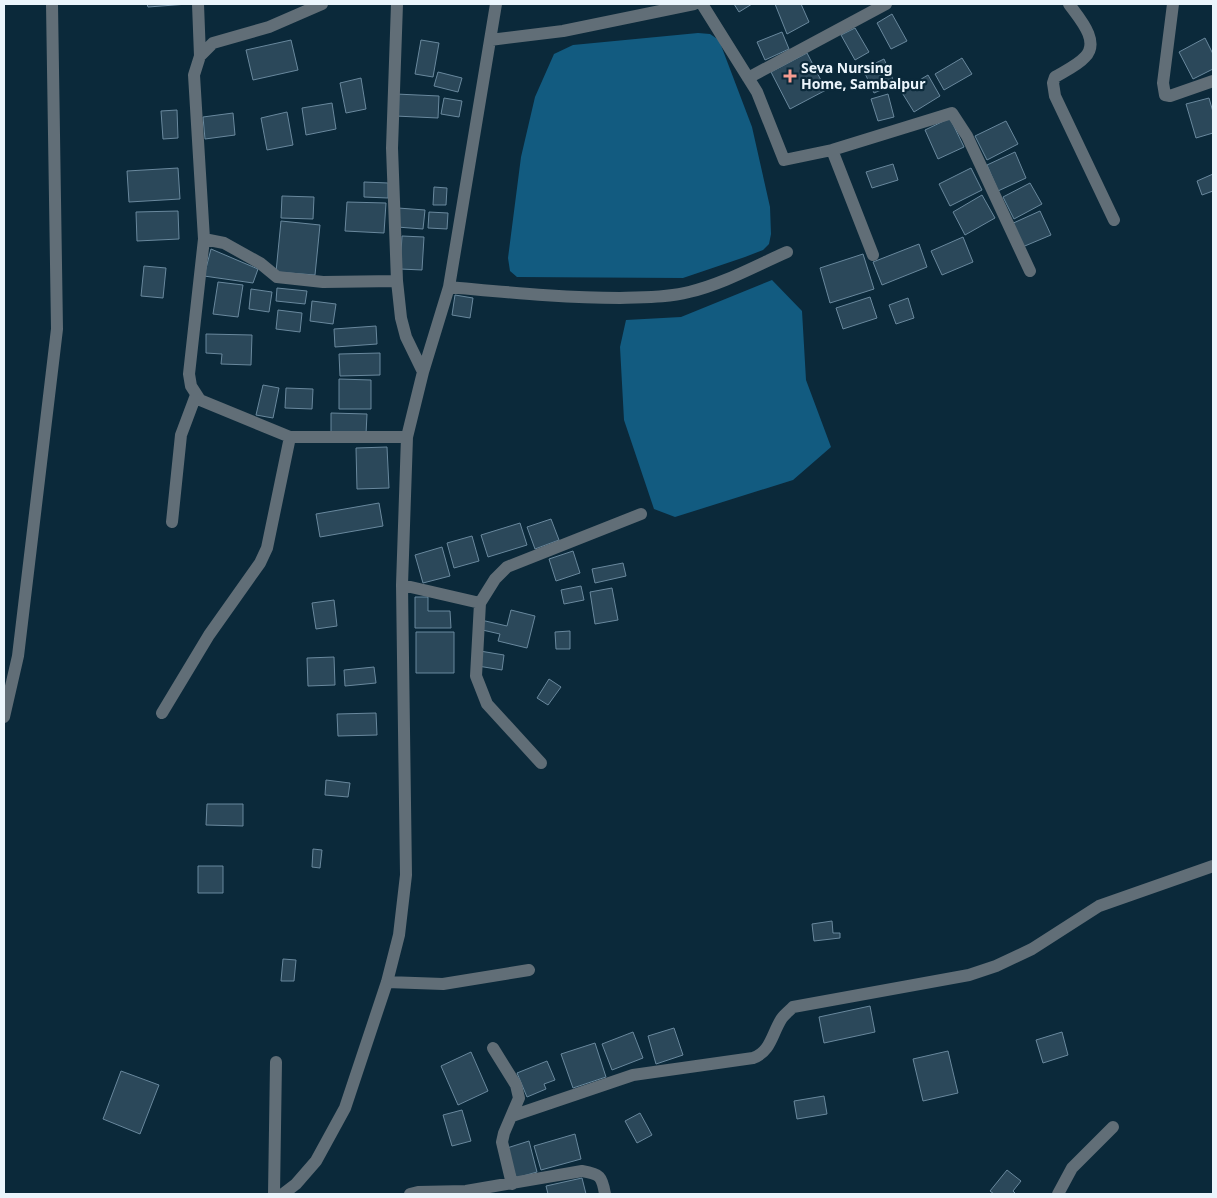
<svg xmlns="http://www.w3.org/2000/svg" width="1217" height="1198" viewBox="0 0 1217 1198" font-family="'Noto Sans',sans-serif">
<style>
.water{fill:#125b80}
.building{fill:#2b485a;stroke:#69889d}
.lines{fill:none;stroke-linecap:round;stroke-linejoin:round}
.street{stroke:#616e77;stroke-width:12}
.poi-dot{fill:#f59c91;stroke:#0b293a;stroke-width:2}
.labels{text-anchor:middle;stroke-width:4.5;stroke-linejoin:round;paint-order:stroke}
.poi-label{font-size:14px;font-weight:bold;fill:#ebf5fc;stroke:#0b293a;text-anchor:start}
</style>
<rect width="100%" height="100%" fill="#0b293a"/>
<path class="water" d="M698 33 710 34 719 40 752 127 770 207 771 234 769 244 763 250 745 257 683 278 517 277 510 271 508 258 521 157 535 97 554 54 573 45Z
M772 280 802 311 806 380 831 447 793 480 675 517 654 509 624 420 620 347 626 320 681 317Z"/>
<path class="building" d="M147 4H188L148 7Z
M734 4H752L739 12Z
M775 4H801L809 22 787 34Z
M892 14 907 41 891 49 877 23Z
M855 28 869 52 855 60 841 35Z
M782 32 789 49 765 60 757 42Z
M1205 38 1213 54V69L1193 79 1179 52Z
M291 40 298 70 253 80 246 50Z
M421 40 439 43 433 77 415 74Z
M807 53 826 90 790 109 771 72Z
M962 58 972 74 944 90 935 74Z
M884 59 895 84 874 93 863 69Z
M438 72 462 78 458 92 434 86Z
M928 75 940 96 914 112 901 91Z
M361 78 366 109 346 113 340 83Z
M396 94 439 96 438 118 395 116Z
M888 94 894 117 878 121 871 99Z
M444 98 462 101 459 117 441 114Z
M1209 98 1213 112V133L1196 138 1186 104Z
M332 103 336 129 306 135 302 108Z
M177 110 178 138 163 139 161 111Z
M287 112 293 145 267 150 261 118Z
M233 113 235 135 205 139 203 117Z
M950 118 964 147 938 159 925 130Z
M1006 121 1018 144 987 160 975 136Z
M1015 152 1026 178 998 191 987 165Z
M893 164 898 180 872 188 866 172Z
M178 168 180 199 129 202 127 171Z
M971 168 982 190 950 206 939 184Z
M1213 174V191L1202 195 1197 181Z
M364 182 388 183V198L364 197Z
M1030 183 1042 204 1014 219 1003 197Z
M434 187 447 188 446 205H433Z
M982 195 995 218 965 235 953 212Z
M282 196 314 197 313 219 281 218Z
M347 202 386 203 384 233 345 231Z
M398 208 425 210 423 229 397 227Z
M178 211 179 239 137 241 136 212Z
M1040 211 1051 235 1020 248 1009 225Z
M429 212 448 213 447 229 428 228Z
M281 221 320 225 315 275 276 272Z
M402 236 424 237 422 270 400 269Z
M963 237 973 262 942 275 931 251Z
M919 244 927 267 882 285 873 262Z
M211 249 258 269 253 283 204 276Z
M863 254 874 289 830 303 820 268Z
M144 266 166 268 163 298 141 296Z
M218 282 243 285 238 317 213 314Z
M277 288 307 291 305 304 276 301Z
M251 289 272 292 269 312 249 309Z
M455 295 473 298 470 318 452 315Z
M870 297 877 318 843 329 836 308Z
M908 298 914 318 896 324 889 305Z
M312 301 336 304 333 324 310 321Z
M278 310 302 313 300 332 276 329Z
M376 326 377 344 335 347 334 329Z
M206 334 252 335 251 365 221 364 222 354 206 353Z
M380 353V375L340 376 339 354Z
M339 379 371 380V409H339Z
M263 385 279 388 273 418 256 415Z
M286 388 313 389 312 409 285 408Z
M331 413 367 414 366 434 331 432Z
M387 447 389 488 357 489 356 448Z
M379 503 383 526 320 537 316 514Z
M551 519 559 540 535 549 527 527Z
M520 523 527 545 488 557 481 535Z
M472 536 479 561 454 568 447 543Z
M442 547 450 576 423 583 415 555Z
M573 551 580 573 556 581 549 559Z
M623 563 626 576 595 583 592 569Z
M581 586 584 600 564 604 561 590Z
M612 588 618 620 595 624 590 592Z
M415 597H428V611H450L451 628H415Z
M334 600 337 626 316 629 312 603Z
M511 610 535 616 527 648 498 641 500 634 478 629 481 620 507 626Z
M570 631V649H556L555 632Z
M416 632H454V673H416Z
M480 651 504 655 502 670 478 666Z
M334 657 335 685 308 686 307 658Z
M374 667 376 683 345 686 344 670Z
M549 679 561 687 548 705 537 698Z
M376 713 377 735 338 736 337 714Z
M326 780 350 783 348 797 325 795Z
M207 804H243V826L206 825Z
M313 849 322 850 320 868 312 867Z
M198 866H223V893H198Z
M832 921 833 933H840V938L814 941 812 924Z
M283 959 296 960 294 981H281Z
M870 1006 875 1032 824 1043 819 1017Z
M674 1028 683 1055 656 1064 648 1036Z
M633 1032 643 1058 612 1070 602 1044Z
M1062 1032 1068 1055 1043 1063 1036 1040Z
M595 1043 606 1077 573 1088 561 1054Z
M948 1051 958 1093 923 1101 913 1059Z
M471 1052 488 1091 458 1105 441 1066Z
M547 1061 555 1080 544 1084 546 1089 527 1097 517 1073Z
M121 1071 159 1085 140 1134 103 1119Z
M824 1096 827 1114 797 1119 794 1101Z
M462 1110 471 1141 452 1146 443 1115Z
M640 1113 652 1135 637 1143 625 1121Z
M575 1134 581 1159 541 1170 534 1146Z
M529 1141 537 1172 516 1178 507 1148Z
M1007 1170 1021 1181 1013 1191 1016 1194H994L990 1191Z
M582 1178 586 1194H548L546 1186Z"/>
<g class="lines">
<path class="street" d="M198 4 200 56
M322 4 269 27 213 43 200 56 194 75 204 239 189 374 191 386 200 400 290 437H407
M397 4 392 148 397 281 401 318 406 337 423 372
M702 4 757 92 784 160 832 150 952 113 967 136 1030 271
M1069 4C1078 17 1101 41 1085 57 1078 65 1065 71 1055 77L1053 83 1055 96 1114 220
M1173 4 1163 83 1165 95 1170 96 1213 81
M490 40 563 31 694 4
M748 78 886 4
M832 150 873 255
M204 239 224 243 260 263 277 277 323 282 397 281
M449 287C506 292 563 298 620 298 643 297 666 298 689 292 723 284 755 266 787 252
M172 522 181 435 196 395
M402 585 480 603
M162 713 209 635 260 563 267 548 290 437
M4 717 18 656 57 329 52 4
M541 763 487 704 476 676 480 603 495 579 507 567 641 514
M387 982 443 984 529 970
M493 1048 516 1085 519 1098 504 1133 502 1142 512 1184
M512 1116 633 1075 753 1058C771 1052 772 1033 782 1018 785 1014 790 1010 793 1007L969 975 996 966 1032 949 1099 906 1213 866
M274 1194 276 1062
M283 1194 296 1184 316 1161 345 1108 387 982 399 935 406 875 402 585 407 437 423 372 449 287 496 4
M410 1194 418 1192 466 1191 582 1171C600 1174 602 1176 605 1194
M1058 1194 1072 1168 1113 1127"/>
</g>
<path class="poi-dot" d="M787.5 68.5h5v5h5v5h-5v5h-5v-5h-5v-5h5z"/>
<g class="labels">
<g class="poi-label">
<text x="801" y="73">Seva Nursing<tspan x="801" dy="16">Home, Sambalpur</tspan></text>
</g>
</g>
<rect width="1217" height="1198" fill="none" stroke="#ebf5fc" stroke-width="10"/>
</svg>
